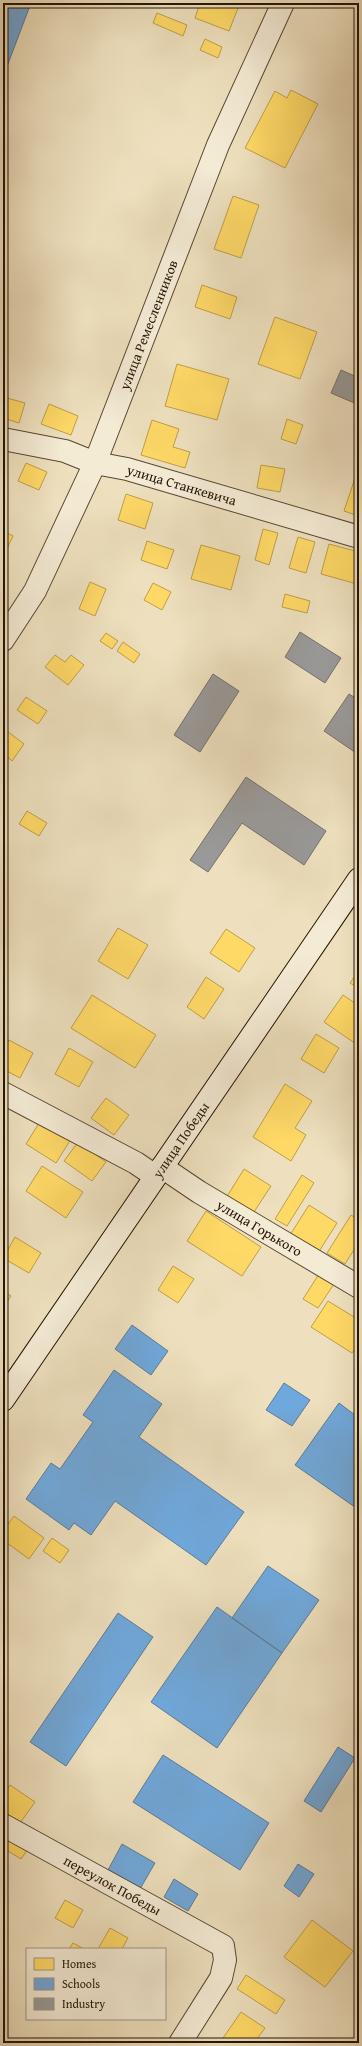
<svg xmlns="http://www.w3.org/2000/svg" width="362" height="2046" viewBox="0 0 362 2046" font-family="'Gentium Book Plus',serif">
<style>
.homes{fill:#ffd966;stroke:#be9e49}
.schools{fill:#6fa8dc;stroke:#597c9b}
.industry{fill:#999;stroke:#76716c}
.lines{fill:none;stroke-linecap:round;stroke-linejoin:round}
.minor-casing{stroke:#574732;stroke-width:24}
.tertiary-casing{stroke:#574732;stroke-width:24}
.secondary-casing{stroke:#251404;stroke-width:24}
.minor{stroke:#f4ebd5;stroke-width:22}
.tertiary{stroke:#f4ebd5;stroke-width:22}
.secondary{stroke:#f4ebd5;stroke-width:22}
.labels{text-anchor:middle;stroke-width:4;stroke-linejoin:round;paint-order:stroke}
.street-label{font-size:14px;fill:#251404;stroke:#f4ebd5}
</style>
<rect width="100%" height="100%" fill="#eee0be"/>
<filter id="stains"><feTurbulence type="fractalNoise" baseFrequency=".005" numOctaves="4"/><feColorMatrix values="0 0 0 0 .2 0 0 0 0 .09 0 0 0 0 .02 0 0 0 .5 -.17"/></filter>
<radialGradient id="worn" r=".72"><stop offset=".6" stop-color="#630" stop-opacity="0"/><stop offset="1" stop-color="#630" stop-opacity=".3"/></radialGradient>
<path class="homes" d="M200 3H240L229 31 195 18Z
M157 13 187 25 183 36 153 23Z
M205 39 222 47 218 58 200 50Z
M291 90 318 104 285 168 245 148 275 91 287 98Z
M233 196 259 205 241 258 214 249Z
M202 285 237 297 230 319 195 307Z
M275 317 317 332 300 379 258 364Z
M177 364 229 379 217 420 165 406Z
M7 398 25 403 19 423 3 418V411Z
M49 404 78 416 71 435 41 424Z
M287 419 303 425 296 444 281 439Z
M152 420 179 429 173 447 190 452 185 468 141 455Z
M26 463 47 472 39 490 18 481Z
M261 465 285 469 280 492 257 488Z
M355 478 359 479V506L356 515 344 511Z
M126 494 153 503 145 529 118 520Z
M263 529 278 533 269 565 255 560Z
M3 531 13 536 5 553 3 552Z
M298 537 315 542 306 573 289 568Z
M147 541 174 550 167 569 141 560Z
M329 544 359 552V576L357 584 321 574Z
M201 545 240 556 231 590 191 579Z
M90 582 106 589 95 616 79 609Z
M153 583 171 592 162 610 144 600Z
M285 594 310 601 307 613 282 607Z
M106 633 118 641 112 649 100 641Z
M123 642 140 654 134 663 117 651Z
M55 655 65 662 71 655 84 665 68 685 45 667Z
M26 697 47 711 38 724 17 710Z
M3 728 24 744 12 761 3 753Z
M27 811 47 823 39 836 19 824Z
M118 928 148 945 128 979 98 961Z
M226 929 255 948 239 972 210 953Z
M359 970V988L350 983Z
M206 977 224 989 204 1019 187 1007Z
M92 995 156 1035 135 1068 71 1028Z
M343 995 359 1006V1046L324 1022Z
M316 1034 339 1048 324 1073 301 1059Z
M9 1040 33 1053 20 1078 3 1069V1051Z
M69 1048 93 1062 79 1087 55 1074Z
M285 1084 312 1101 295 1128 306 1135 291 1161 253 1137Z
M106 1098 129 1115 114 1135 91 1118Z
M41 1120 71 1139 56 1163 26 1144Z
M78 1142 106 1162 92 1181 64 1161Z
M42 1166 83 1192 66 1218 26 1191Z
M244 1169 271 1186 252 1215 226 1198Z
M302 1175 314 1183 287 1226 275 1219Z
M309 1205 337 1223 318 1253 290 1235Z
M206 1211 261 1247 242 1276 187 1241Z
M351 1215 359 1220V1242L345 1264 327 1253Z
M15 1237 41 1253 29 1273 3 1258Z
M173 1266 194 1279 178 1303 158 1290Z
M319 1274 334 1284 318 1308 303 1299Z
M3 1291 11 1296 3 1307Z
M328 1301 359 1320V1343L352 1353 311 1327Z
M14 1516 44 1538 29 1559 3 1540V1531Z
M52 1538 69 1550 60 1563 43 1551Z
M10 1785 35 1802 20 1823 3 1811V1795Z
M3 1834 28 1849 21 1859 3 1848Z
M65 1900 83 1910 73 1928 55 1918Z
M312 1920 353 1951 325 1987 284 1957Z
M110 1928 128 1938 122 1949H98Z
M73 1943 84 1949H69Z
M246 1975 285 2000 276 2014 237 1989Z
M241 2012 265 2028 254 2043H224L221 2041Z"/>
<path class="schools" d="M3 3H31L3 77Z
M132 1325 168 1351 151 1375 115 1349Z
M114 1370 162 1404 139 1437 244 1512 206 1565 115 1501 91 1535 74 1523 69 1530 26 1499 51 1463 60 1469 93 1422 83 1415Z
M284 1383 310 1400 292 1426 266 1410Z
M339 1403 359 1418V1510L295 1465Z
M268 1566 319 1600 282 1653 232 1618Z
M217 1607 282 1653 217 1748 151 1702Z
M118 1613 153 1637 66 1766 30 1742Z
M338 1747 355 1758 321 1812 304 1801Z
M163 1755 269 1823 240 1870 133 1802Z
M122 1844 155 1863 140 1889 108 1870Z
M298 1864 314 1874 299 1897 284 1886Z
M174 1879 198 1894 188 1911 164 1897Z"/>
<path class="industry" d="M341 370 359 378V405L331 393Z
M300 632 341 658 325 683 285 657Z
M213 674 239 691 200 752 174 735Z
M349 694 359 700V755L324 731Z
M246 777 326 831 304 865 242 823 208 872 190 860Z"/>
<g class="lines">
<defs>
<g id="minor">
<path id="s1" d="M3 439 65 451 95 463 127 469 359 537"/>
<path d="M3 1093 136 1163 155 1176"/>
<path id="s2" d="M162 1167 199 1192 359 1287"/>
<path id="s3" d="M3 1825 223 1946 225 1960 221 1978 180 2043"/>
</g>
<g id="tertiary">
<path id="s4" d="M3 640 35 591 95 463 218 145 283 3"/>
</g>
<g id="secondary">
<path id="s5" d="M3 1400 359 879"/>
</g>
</defs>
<use href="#minor" class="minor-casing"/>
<use href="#tertiary" class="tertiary-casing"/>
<use href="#secondary" class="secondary-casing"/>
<use href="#minor" class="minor"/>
<use href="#tertiary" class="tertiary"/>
<use href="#secondary" class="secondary"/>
</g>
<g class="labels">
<g class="street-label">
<text dy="5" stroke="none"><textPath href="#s4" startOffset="348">улица Ремесленников</textPath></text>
<text dy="5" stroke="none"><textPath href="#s1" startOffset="185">улица Станкевича</textPath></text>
<text dy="5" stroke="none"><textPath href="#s5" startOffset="315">улица Победы</textPath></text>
<text dy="5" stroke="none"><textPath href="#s2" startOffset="115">улица Горького</textPath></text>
<text dy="5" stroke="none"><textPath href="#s3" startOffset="125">переулок Победы</textPath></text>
</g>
</g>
<rect width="362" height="2046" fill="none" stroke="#eee0be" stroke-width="16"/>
<rect x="4" y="4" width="354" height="2038" fill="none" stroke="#251404" stroke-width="2"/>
<rect x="8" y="8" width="346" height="2030" fill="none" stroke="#251404"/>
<rect x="26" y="1948" width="140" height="72" fill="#f4ebd5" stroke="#a19581"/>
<rect x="34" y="1958" width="20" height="12" fill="#ffd966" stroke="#a19581"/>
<text x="62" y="1968" font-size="12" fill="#251404">Homes</text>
<rect x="34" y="1978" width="20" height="12" fill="#6fa8dc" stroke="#a19581"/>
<text x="62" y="1988" font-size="12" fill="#251404">Schools</text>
<rect x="34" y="1998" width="20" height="12" fill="#999999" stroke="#a19581"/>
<text x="62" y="2008" font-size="12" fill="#251404">Industry</text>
<rect width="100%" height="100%" filter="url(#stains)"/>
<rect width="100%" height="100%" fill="url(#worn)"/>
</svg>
